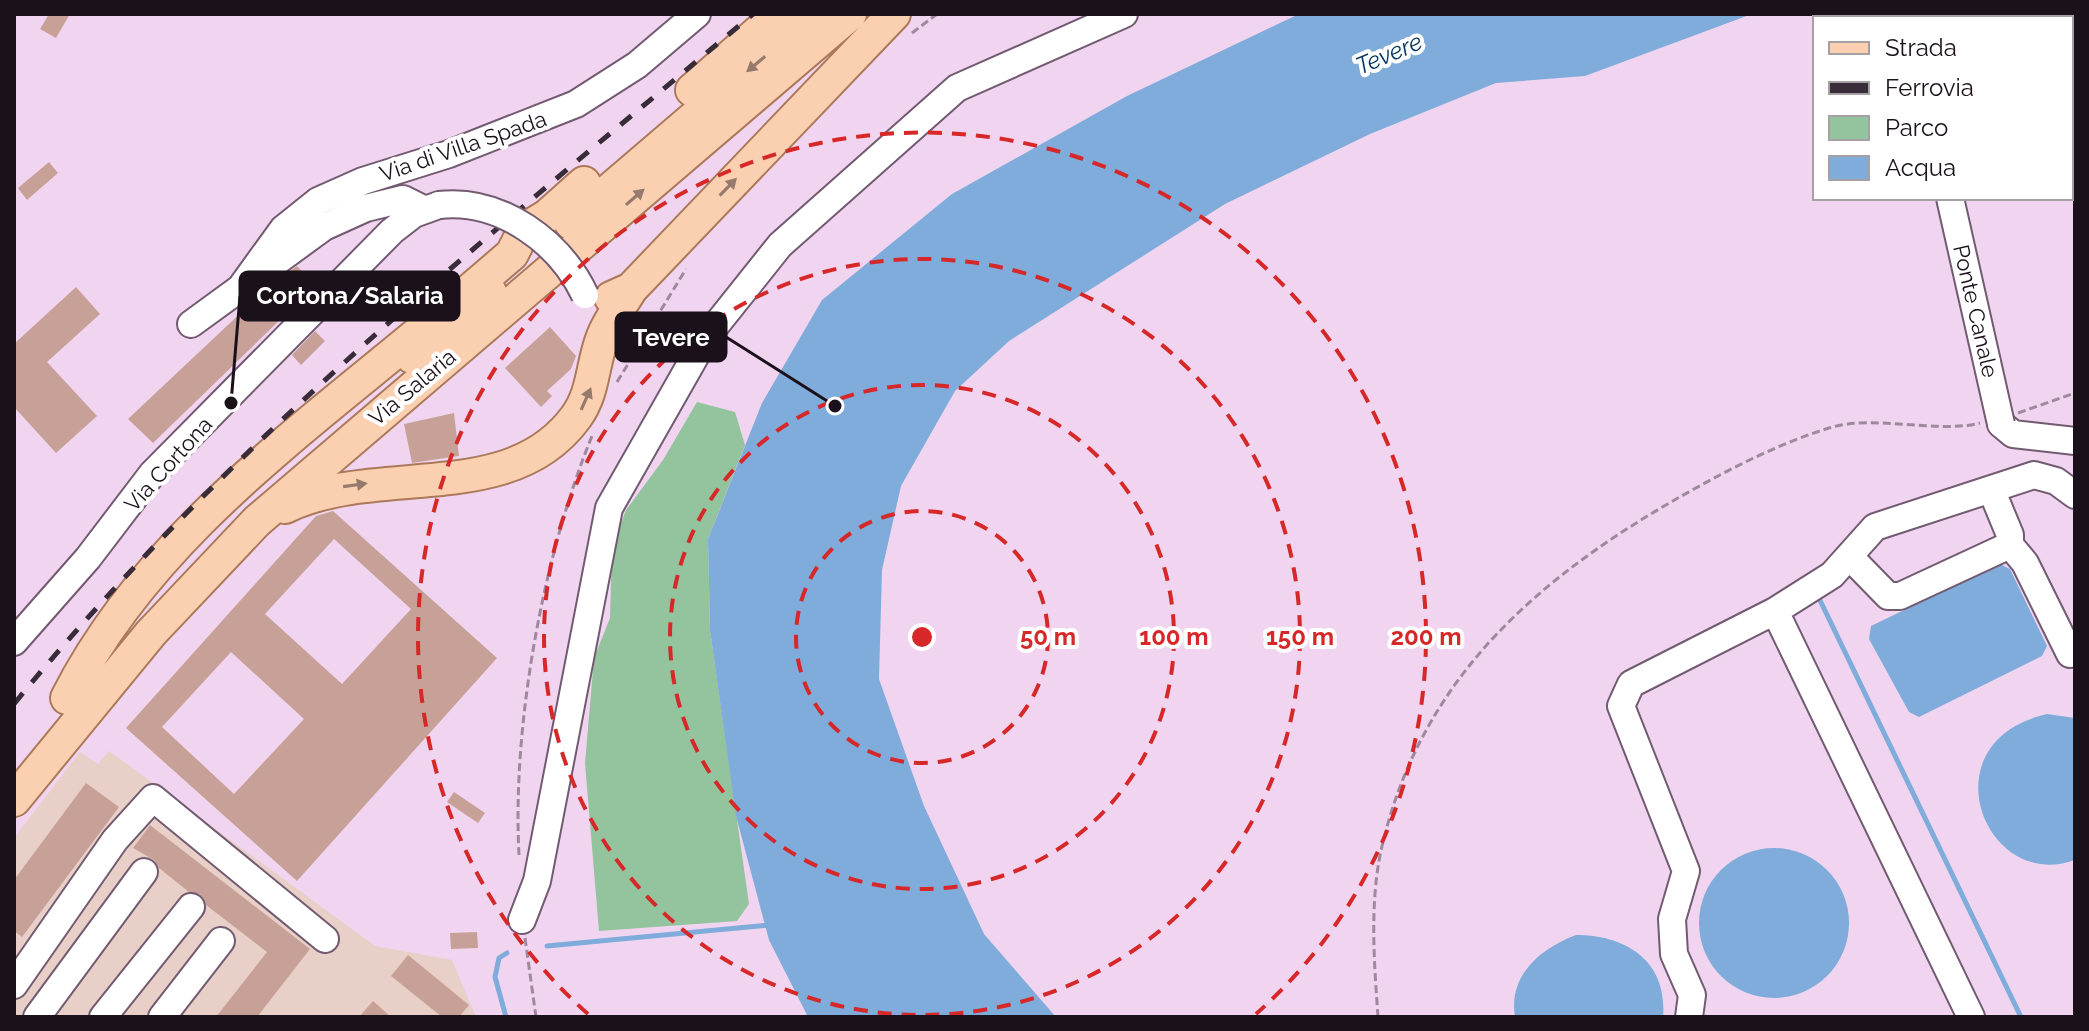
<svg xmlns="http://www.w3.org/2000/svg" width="2089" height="1031" viewBox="0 0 2089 1031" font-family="Raleway,sans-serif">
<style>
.industrial{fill:#e8cfc8}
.green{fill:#94c49d}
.water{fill:#7facdb}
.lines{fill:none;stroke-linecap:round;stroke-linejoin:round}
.stream{stroke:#7facdb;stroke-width:5}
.building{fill:#c7a197;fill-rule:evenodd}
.minor-casing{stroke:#725a71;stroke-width:30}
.major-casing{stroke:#ab7959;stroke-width:36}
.path{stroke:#9e899d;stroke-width:3;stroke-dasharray:8 4;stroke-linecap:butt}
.minor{stroke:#fff;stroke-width:26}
.major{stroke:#fbd0b0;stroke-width:32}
.rail{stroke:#392c39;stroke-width:5;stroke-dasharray:14 14;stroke-linecap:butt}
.minor-bridge-casing{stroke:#725a71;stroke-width:30;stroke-linecap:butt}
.minor-bridge{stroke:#fff;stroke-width:26}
.oneway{fill:#967a6d}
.ring{fill:none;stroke:#d62828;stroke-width:4;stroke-dasharray:14 10}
.labels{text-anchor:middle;stroke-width:8;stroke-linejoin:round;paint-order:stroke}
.street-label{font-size:22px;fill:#1b111b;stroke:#fff}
.water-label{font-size:24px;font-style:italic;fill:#00335e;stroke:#fff}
.centre{fill:#d62828;stroke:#fff;stroke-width:4}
.ring-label{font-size:24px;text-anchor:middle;font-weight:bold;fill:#d62828;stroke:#fff;stroke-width:8;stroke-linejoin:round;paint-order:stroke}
.leader{fill:none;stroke:#1b111b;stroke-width:3}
.callout-dot{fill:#1b111b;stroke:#fff;stroke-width:3}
.callout{fill:#1b111b;stroke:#1b111b;stroke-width:3}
.callout-label{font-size:24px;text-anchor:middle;font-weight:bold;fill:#fff}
</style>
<rect width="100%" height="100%" fill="#f1d5f0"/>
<path class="industrial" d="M109 751 375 946 452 960 476 1017H14V838L80 752 98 764Z"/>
<path class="green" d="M697 402 735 412 745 445 708 539 710 630 749 904 737 921 599 931 585 763 594 658 610 618 612 547 626 510 663 460Z"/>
<path class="water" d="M1299 14H1752L1585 76 1496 83 1370 134 1225 204 1009 341 955 391 901 486 882 570 879 679 924 806 984 934 1056 1017H808L769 940 736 816 710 630 708 539 762 403 822 300 952 194 1127 96Z
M2000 564 2010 569 2047 646 2042 656 1919 717 1909 712 1869 639 1871 626Z
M2047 714 2075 718V860C1985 893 1925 742 2047 714Z
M1699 923a75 75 0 1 1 150 0a75 75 0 1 1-150 0Z
M1576 935C1626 935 1668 961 1663 1017H1515C1508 975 1541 948 1576 935Z"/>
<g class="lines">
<path class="stream" d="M1817 594 2021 1017
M547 946 769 925
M506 1017 495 977 499 958 507 953"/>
</g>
<path class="building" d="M49 14H70L56 38 40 29Z
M49 162 58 173 27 200 18 188Z
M297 266 316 285 153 443 128 419 265 290Z
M76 287 100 314 47 362 97 416 56 453 14 407V344Z
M550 327 576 356 571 369 547 391 552 396 541 407 505 368Z
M315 331 325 341 301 365 292 355Z
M454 413 459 456 412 463 404 424Z
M333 511 497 658 297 881 126 728 316 516ZM334 539 411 609 342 684 265 614ZM231 652 304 719 234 794 162 727Z
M86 783 119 807 22 937 14 931V880Z
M454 792 485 813 478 823 447 802Z
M150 825 310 949 257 1017H216L267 952 206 905 200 894 189 892 159 868 154 860 133 848Z
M477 932 478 948 451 949 450 933Z
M408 955 469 1005 459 1017H442L391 976Z
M373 1001 391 1017H359Z"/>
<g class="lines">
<defs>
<path id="minor" d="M1909 14 1910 18
M241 287 283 229 318 201 363 181 449 154 576 104 637 65 697 14
M191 324 324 227 366 208 403 199 423 209
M2001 424 2013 434 2075 441
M2010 545 2025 563 2070 654
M1849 556 1888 596H1900L2010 545V535L1991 489
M1775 611 1832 575 1875 527 2034 475 2056 481 2075 495
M14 642 88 558 152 474 392 231 414 214 439 205
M522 920 537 881 609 508 705 339 780 245 957 88 1124 14
M14 985 115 840 153 798 325 939
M37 1017 144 872
M103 1017 191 907
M162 1017 221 941
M1689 1017 1692 995 1674 954 1672 919 1686 871 1621 706 1631 684 1775 611 1971 1017"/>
<path id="major" d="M692 90 779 14
M571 223 815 14
M462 297 512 254 524 230 547 216 584 183
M611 298 631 289 894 14
M412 357 490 292
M285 507C376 462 510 508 576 417 593 394 592 368 601 342 607 323 621 306 631 289
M67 698C146 542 292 438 423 329
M14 800 151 633 257 521 850 14"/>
</defs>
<use href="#minor" class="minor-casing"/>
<use href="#major" class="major-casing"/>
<path class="path" d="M912 33 937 14
M617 382 686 269
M2018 413 2075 393
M519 855C512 725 543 556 592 436
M525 938 536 1017
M1378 1017C1374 960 1369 898 1383 842 1422 681 1533 582 1671 502 1720 474 1774 445 1829 428 1873 414 1938 434 1980 423"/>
<use href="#minor" class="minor"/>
<use href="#major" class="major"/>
<path class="rail" d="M14 704C228 442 495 231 753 14"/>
<defs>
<path id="minor-bridge" d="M1950 198 2001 424
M439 205C501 198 560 242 585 295"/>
</defs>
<use href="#minor-bridge" class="minor-bridge-casing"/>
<use href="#minor-bridge" class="minor-bridge"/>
</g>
<defs><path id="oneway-solid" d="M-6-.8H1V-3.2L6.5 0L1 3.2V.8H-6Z" transform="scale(2)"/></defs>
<g class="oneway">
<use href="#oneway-solid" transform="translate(756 64) rotate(140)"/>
<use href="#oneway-solid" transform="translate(728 187) rotate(-46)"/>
<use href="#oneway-solid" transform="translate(635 197) rotate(-41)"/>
<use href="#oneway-solid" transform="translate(586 399) rotate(-66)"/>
<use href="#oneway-solid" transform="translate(355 485) rotate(-8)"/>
</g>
<g class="ring">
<circle cx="922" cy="637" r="126"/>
<circle cx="922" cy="637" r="252"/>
<circle cx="922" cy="637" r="378"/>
<path d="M588 1014A504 504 0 1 1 1256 1014"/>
</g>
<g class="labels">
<g class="street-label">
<text transform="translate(463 146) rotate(-19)" y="8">Via di Villa Spada</text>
<text transform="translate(1976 311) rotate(77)" y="8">Ponte Canale</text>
<text transform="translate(412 387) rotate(-40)" y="8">Via Salaria</text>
<text transform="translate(168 464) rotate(-48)" y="8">Via Cortona</text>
</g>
<g class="water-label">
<text transform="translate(1389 54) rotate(-23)" y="8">Tevere</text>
</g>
</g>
<circle cx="922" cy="637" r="12" class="centre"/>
<g class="ring-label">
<text x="1048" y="645">50 m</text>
<text x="1174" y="645">100 m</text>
<text x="1300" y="645">150 m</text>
<text x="1426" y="645">200 m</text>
</g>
<path class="leader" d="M231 403L240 296M835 406L726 337"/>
<g class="callout-dot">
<circle cx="231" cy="403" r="8"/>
<circle cx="835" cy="406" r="8"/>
</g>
<g class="callout">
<rect x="240" y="272" width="219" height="48" rx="8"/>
<rect x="616" y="313" width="110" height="48" rx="8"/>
</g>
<g class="callout-label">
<text x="350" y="304">Cortona/Salaria</text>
<text x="671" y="346">Tevere</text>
</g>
<rect width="2089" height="1031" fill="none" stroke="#1b111b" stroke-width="32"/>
<rect x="1813" y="16" width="260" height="184" fill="#ffffff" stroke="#a4a0a4" stroke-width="2"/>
<rect x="1829" y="42" width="40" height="12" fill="#fbd0b0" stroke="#a4a0a4" stroke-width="2"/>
<text x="1885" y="56" font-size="24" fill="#1b111b">Strada</text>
<rect x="1829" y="82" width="40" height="12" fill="#392c39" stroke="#a4a0a4" stroke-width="2"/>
<text x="1885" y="96" font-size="24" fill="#1b111b">Ferrovia</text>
<rect x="1829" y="116" width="40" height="24" fill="#94c49d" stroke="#a4a0a4" stroke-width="2"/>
<text x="1885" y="136" font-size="24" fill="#1b111b">Parco</text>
<rect x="1829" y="156" width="40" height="24" fill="#7facdb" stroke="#a4a0a4" stroke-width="2"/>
<text x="1885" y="176" font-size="24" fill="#1b111b">Acqua</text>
</svg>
